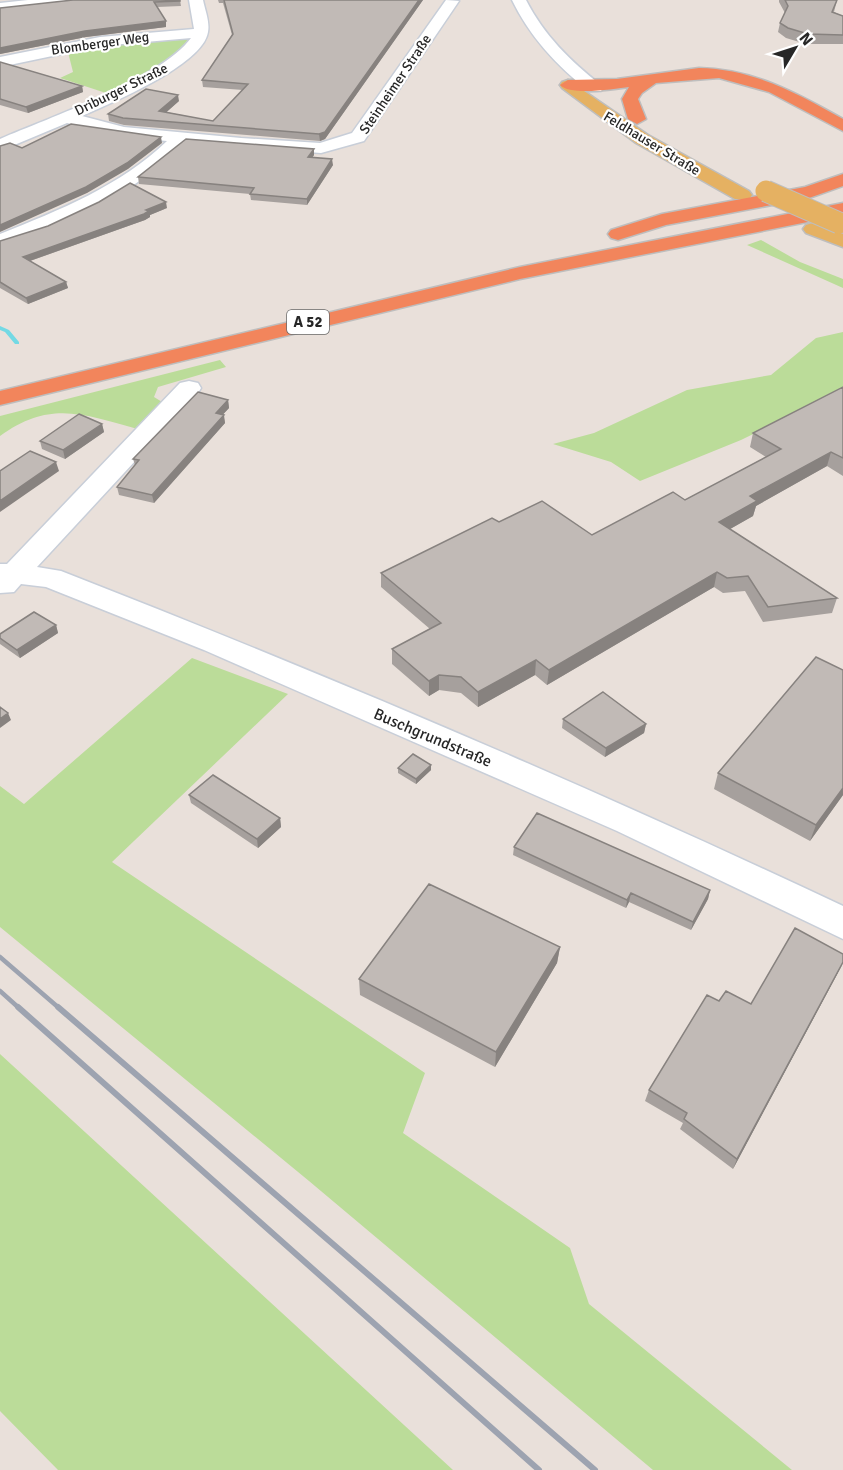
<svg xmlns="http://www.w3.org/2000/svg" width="843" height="1470" viewBox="0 0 843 1470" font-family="Signika,sans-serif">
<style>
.green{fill:#bbdc99}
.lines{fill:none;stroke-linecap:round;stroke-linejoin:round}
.stream{fill:#73d9e4;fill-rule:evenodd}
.minor-casing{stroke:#c8ced8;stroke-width:3}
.major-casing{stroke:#bebebe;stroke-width:3}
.highway-casing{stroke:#bebebe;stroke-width:3}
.minor{fill:#fff;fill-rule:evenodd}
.major{fill:#e5b162;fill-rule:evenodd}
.highway{fill:#f2855c;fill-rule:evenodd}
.rail-far1{stroke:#9da3b0;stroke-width:4.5}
.rail{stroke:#9da3b0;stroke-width:6}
.major-bridge-casing{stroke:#bebebe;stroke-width:23;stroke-linecap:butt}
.major-bridge{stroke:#e5b162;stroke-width:21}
.wall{fill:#a6a09d}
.shaded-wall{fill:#87827f}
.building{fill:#c1bab6;stroke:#87827f;stroke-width:1.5}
.labels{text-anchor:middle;stroke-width:4.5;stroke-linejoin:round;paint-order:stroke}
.far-street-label{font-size:14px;fill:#272727;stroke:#fff}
.shield{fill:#fff;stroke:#686868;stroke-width:1.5}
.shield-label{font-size:15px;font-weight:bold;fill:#272727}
.street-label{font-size:16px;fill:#272727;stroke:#fff}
</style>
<rect width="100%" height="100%" fill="#e9e0da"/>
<path class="green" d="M192 37C176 65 134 80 106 93L60 78 73 72 67 48Z
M761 240 800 262 843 279V288L747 245Z
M843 332V390L741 440 640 481 611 462 553 444 594 433 687 390 771 375 816 338Z
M220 360 226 367 158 387 154 397 167 405 141 430C84 415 52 399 0 436V416Z
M192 658 288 694 112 862 425 1073 403 1133 570 1248 589 1304 792 1470H653L309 1181 0 927V786L24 804Z
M0 1054 453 1470H58L0 1411Z"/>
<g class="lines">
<path class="stream" d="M0 326 9 330 19 342V344H15L5 332 0 330Z"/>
<defs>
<path id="minor" d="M28 0H79L72 4 0 11V3Z
M189 0H203C205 10 210 22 208 32 203 65 111 103 82 116L124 127 241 138 320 143 352 133 446 0 459 1 364 141 321 153 186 143C140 188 62 232 0 247V234C60 210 120 186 167 141L124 137 67 123 0 151V139C48 118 161 79 191 38L100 46 0 67V57L100 37 194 29Z
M512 0H526C544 35 570 61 601 85L603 88 601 91H589C557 66 530 37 512 0Z
M189 381 198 383 201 388 198 393 37 567 61 571C325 674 586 785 843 906V939L617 831 204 650 46 587 21 584 14 592 0 593V564H7L180 383Z"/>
<path id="major" d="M568 80 648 135 749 191 752 195 749 199H735L636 143 562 88 560 85 562 82Z
M813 223 843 234V247L806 233 803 229 806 225Z"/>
<path id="highway" d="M699 68C753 69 797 93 843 119V131L769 92 719 78 656 83 642 93 638 99 646 119 637 124 628 119 622 99 629 87C614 89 570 96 560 85L568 80 617 79Z
M843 174V186L809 198 666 225 618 240 611 238 608 234 611 230 662 214 805 187Z
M843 203V215L520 279 0 405V391L520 267Z"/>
</defs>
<use href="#minor" class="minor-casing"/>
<use href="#major" class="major-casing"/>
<use href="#highway" class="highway-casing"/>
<use href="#minor" class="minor"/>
<use href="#major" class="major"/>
<use href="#highway" class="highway"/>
<path class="rail-far1" d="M0 957 59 1008
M0 991 19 1008"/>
<path class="rail" d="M18 1007 539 1470
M58 1007 595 1470"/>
<defs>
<path id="major-bridge" d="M766 191 839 223"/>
</defs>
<use href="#major-bridge" class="major-bridge-casing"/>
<use href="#major-bridge" class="major-bridge"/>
</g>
<path class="wall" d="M180 0 181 6 157 7 166 21V27L86 37 0 54V8Z
M218 0H423L325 139 320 141 124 125 109 121 108 114 179 101 166 112 213 121 243 90 203 87 202 80 232 35 223 3H219Z
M779 0H837L834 12 843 16V44H806L786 38 778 32 780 23 785 13 779 2Z
M0 62 82 86 83 92 28 113 0 105Z
M314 155 312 158 333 165 307 205 251 200 250 194 139 184 138 177Z
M167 208 150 215V217L145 220 30 261 66 282 68 288 28 304 0 288V241Z
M843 387V476L827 466 756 506 753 516 730 529 837 598 832 613 763 622 745 591 723 593 714 587 547 685 535 675 478 707 461 693 439 690 429 696 392 664V649L430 629 381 587V573L499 522 592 535 685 500 766 457 750 447 753 433Z
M228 400 229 408 223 414 225 423 154 503 119 495 117 487 135 465 133 459Z
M102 424 104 432 65 459 42 449 40 441Z
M56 625 58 633 20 658 0 644V634Z
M563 719 646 724 644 733 605 757 562 728Z
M431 765V770L416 784 398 773V768Z
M718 773 843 795 810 841 714 789Z
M189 795 280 818 281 827 258 848 191 803Z
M514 847 710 890 708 899 691 930 629 902 626 908 513 855Z
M560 947 557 963 495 1067 360 995 359 979Z
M843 963 733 1169 680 1129 683 1123 645 1101 649 1090 719 1001 751 1004Z"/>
<path class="shaded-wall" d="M419 0H423L325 139 320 141 319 134Z
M166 21V27L86 37 0 54V48L85 31Z
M82 86 83 92 28 113 26 107Z
M178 95 179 101 160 118 159 111Z
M161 137 162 143 128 169 87 193 0 232V225Z
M314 149V155L308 163V157Z
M332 159 333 165 307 205V199Z
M166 202 167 208 150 215V217L145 220 24 263 23 257Z
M66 282 68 288 28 304 26 298Z
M228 400 229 408 217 421 216 413Z
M224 415 225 423 154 503 152 495Z
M102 424 104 432 65 459 63 450Z
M831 452 827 466 756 506 753 516 716 537 719 522 750 496Z
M56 462 59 471 0 512V501Z
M717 572 714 587 547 685 549 670Z
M56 625 58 633 20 658 17 650Z
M536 660 535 675 478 707V692Z
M439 675V690L429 696V681Z
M8 713 11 720 0 728V719Z
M646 724 644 733 605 757 606 748Z
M431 765V770L416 784V779Z
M843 788V795L810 841 816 825Z
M280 818 281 827 258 848 257 839Z
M710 890 708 899 691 930 693 922Z
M631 893 629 902 626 908 627 900Z
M560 947 557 963 495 1067 496 1052Z
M843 962 841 967 733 1169 737 1159Z"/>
<path class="building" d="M73 0H180V1L154 2 166 21 85 31 0 48V8Z
M224 0H419L325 132 319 134 123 118 108 114 146 89 178 95 159 111 213 121 248 84 202 80 233 34Z
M785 0H837L832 12 843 16V35L808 34 788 28 780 23 788 6Z
M0 62 82 86 26 107 0 99Z
M71 124 161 137 127 163 86 187 0 225V146L10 143 22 148Z
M186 139 314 149 308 157 332 159 307 199 250 194 254 188 138 177Z
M130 183 166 202 146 210 149 211 144 214 23 257 66 282 26 298 0 282V241L48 226 99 202Z
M843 387V458L831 452 750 496 757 501 719 522 837 598 768 607 748 576 727 578 717 572 549 670 536 660 478 692 461 677 439 675 429 681 392 649 441 623 381 573 492 518 499 522 542 501 592 535 673 492 685 500 781 449 753 433Z
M198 392 228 400 216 413 224 415 152 495 117 487 139 460 133 459Z
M79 414 102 424 63 450 40 441Z
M30 451 56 462 0 501V471Z
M34 612 56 625 17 650 0 638V634Z
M816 657 843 670V788L816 825 718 773Z
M603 692 646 724 606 748 563 719Z
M0 707 8 713 0 719Z
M413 754 431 765 416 779 398 768Z
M213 775 280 818 257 839 189 795Z
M537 813 710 890 693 922 631 893 627 900 514 847Z
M429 884 560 947 496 1052 359 979Z
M795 928 843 954V962L737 1159 684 1119 687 1113 649 1090 707 995 719 1001 726 991 751 1004Z"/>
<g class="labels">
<g class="far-street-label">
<text transform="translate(100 43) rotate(-8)" y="5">Blomberger Weg</text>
<text transform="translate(395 84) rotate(-56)" y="5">Steinheimer Straße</text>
<text transform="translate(121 89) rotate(-26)" y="5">Driburger Straße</text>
<text transform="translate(652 143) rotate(31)" y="5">Feldhauser Straße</text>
</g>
<rect class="shield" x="287" y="310" width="42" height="24" rx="4.5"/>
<g class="shield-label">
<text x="308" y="327">A 52</text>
</g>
<g class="street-label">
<text transform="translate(433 737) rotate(23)" y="6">Buschgrundstraße</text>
</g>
</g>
<g transform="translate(795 48) rotate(51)" stroke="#ffffff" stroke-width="4.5" paint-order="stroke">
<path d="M0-4.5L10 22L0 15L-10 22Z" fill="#272727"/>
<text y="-9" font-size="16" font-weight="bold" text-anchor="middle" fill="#272727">N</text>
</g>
</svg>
